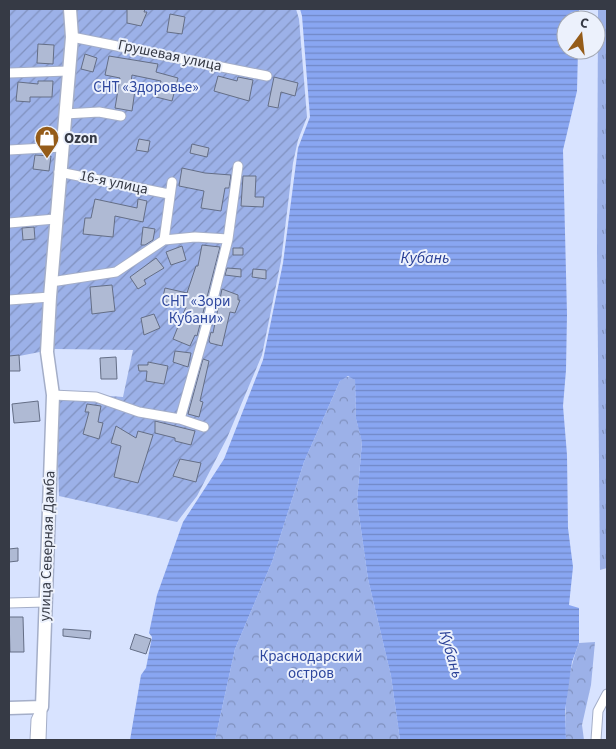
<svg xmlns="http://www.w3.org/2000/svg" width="616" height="749" viewBox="0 0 616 749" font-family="'Source Sans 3',sans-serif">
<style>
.grass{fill:url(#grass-tufts)}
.forest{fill:url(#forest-crowns)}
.garden{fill:url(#garden-furrows)}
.water{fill:url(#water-rules)}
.building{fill:#afbad4;stroke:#646e86}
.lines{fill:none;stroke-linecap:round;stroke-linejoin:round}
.street-casing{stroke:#a4aec8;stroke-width:11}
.secondary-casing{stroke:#a4aec8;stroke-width:15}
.street{stroke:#fff;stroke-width:9}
.secondary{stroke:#fff;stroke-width:12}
.labels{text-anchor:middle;stroke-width:4;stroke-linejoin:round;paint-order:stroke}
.street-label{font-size:15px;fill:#363a45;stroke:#ecf1fc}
.park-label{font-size:15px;fill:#2e479e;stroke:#ecf1fc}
.poi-label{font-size:15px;font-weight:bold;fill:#363a45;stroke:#ecf1fc;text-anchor:start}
.water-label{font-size:16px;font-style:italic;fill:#283f96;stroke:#ecf1fc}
</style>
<defs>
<pattern id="grass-tufts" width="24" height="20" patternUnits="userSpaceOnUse" patternTransform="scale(1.25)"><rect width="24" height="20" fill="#9cb1e8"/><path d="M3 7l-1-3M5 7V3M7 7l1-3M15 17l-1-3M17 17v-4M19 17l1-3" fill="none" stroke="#8091be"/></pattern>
<pattern id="forest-crowns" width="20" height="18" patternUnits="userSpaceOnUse" patternTransform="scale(1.25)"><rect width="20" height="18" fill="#9cb1e8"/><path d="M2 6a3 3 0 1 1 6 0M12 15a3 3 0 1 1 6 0" fill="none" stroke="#8091be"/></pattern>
<pattern id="garden-furrows" width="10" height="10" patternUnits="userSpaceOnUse" patternTransform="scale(1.25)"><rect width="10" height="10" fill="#9cb1e8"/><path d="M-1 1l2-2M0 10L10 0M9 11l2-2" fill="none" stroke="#8091be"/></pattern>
<pattern id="water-rules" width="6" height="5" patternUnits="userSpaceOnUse" patternTransform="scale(1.25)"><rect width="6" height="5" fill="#89a6f2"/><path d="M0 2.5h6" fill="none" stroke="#7188c6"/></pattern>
</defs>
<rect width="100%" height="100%" fill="#d8e3ff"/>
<path class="grass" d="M598 9H607V568L600 570 597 251Z"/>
<path class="forest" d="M344 377H352L355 380 356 419 362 441 357 501 368 579 391 676 400 740H215L235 649 272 562 304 462 340 381Z
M595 642 591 685 582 725 584 740H566C564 707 567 674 579 643Z"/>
<path class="garden" d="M9 9H296L299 19 307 117 298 140 293 163 281 261 262 355 227 438 197 496 177 522 59 496 57 427 59 392 123 397 133 350 55 349 9 358Z"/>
<path class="water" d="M300 9H579V20H566V50H578L577 91 563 150 567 314 566 370 563 406 567 455 568 528 573 567 569 605 579 608V643L572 662 565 711 566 740H400L391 676 368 579 357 501 362 442 356 419 355 380 348 376 340 381 304 462 272 562 235 649 215 740H130L141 675 146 668 152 637 149 633 157 595 183 522 224 459 263 360 283 263 298 148 310 117 302 16Z"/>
<path class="building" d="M127 9H145L144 12H147L141 26 127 23Z
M170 14 185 17 182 34 167 32Z
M38 44 54 45 53 64 37 63Z
M85 54 97 58 93 72 81 69Z
M109 56 158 64 156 72 178 78 172 101 156 97 161 81 132 75 130 89 135 90 132 111 115 108 120 78 105 75Z
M218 76 237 81 238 77 253 80 249 101 214 91Z
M274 77 298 83 295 96 281 92 278 108 268 106Z
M38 81H53L52 97H30V102L16 101 18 82 38 84Z
M139 139 150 141 148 152 136 150Z
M192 144 209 148 207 157 190 153Z
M35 155 51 156 49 171 33 169Z
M182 168 205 173 231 175 229 188H225L221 211 201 208 204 191 179 186Z
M243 176H256L255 197H264L263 207 241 206Z
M95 199 137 208 138 199 147 201 143 222 115 216 113 237 83 234 85 218H91Z
M34 227 35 239 23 240 22 228Z
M143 227 155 229 153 240 145 245H141Z
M202 245 220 247 197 336 195 335 190 346 173 339 186 307 162 301 165 288 187 293 196 266H198Z
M182 246 186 260 171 265 166 252Z
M233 248H243V255H233Z
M156 258 164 268 144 280 146 284 138 289 130 277Z
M227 268 241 269V277L225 275Z
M253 269 266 270V279L252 277Z
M112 285 115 311 92 314 90 287Z
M222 289 238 295V300H240L235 313 230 312 222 346 210 343 209 340 211 332 213 333Z
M154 314 160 328 144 335 141 318Z
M175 351 191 353 188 367 173 362Z
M19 355 20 371H9V356Z
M116 357 117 379H101L100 358Z
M203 359 209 361 200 401 203 402 199 417 188 414Z
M148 362 168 366 164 384 146 381 147 371H139L138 365H148Z
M38 401 40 421 14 423 12 404Z
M87 404 101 406 98 422 103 423 99 439 83 434 89 412H85Z
M155 421 195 431 191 445 175 441V438L155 433Z
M116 426 136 438 138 431 153 435 138 483 114 477 121 446 111 443Z
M180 459 201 463 196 482 173 476Z
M18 548V561L9 562V549Z
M9 617H23L24 652H10Z
M63 629 91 631 90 639 63 636Z
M135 634 151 639 146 654 130 649Z"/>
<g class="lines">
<defs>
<path id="street" d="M72 37 267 76
M9 73 68 71
M65 114 99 112 121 116
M9 150 62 147
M59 172 169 194
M9 223 55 219
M164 240 195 237 228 239
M51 282 116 272 164 240 172 182
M9 300 50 297
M53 395 96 397 139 412 180 419 204 427
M180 419 206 327 228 239 238 166
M9 603 45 602
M35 740 36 720 42 707
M41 740 42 711
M596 740 598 711 607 694"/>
<path id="secondary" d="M9 708 42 707 53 395 47 352 50 297 72 37 70 9"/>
</defs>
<use href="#street" class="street-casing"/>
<use href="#secondary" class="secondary-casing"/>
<use href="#street" class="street"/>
<use href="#secondary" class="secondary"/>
</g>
<defs>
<symbol id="shop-pin" viewBox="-11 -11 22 30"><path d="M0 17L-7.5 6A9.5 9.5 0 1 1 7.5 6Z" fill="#955c19" stroke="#ecf1fc"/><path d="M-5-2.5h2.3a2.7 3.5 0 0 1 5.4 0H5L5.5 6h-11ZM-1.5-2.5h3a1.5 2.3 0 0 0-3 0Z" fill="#fff"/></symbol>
</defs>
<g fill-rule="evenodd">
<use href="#shop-pin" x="33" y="124" width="28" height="38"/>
</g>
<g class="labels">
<g class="street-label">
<text transform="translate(170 55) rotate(12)" y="5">Грушевая улица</text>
<text transform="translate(114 182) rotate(12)" y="5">16-я улица</text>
<text transform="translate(47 546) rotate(-88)" y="5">улица Северная Дамба</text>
</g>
<g class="park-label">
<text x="146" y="92">СНТ «Здоровье»</text>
<text x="196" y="306">СНТ «Зори<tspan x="196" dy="17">Кубани»</tspan></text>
<text x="311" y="661">Краснодарский<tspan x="311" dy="17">остров</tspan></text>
</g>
<g class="poi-label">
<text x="64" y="143">Ozon</text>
</g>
<g class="water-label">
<text x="425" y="263">Кубань</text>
<text transform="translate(452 654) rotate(74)" y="6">Кубань</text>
</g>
</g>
<rect width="616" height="749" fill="none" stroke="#363a45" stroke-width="20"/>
<g transform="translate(581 35) rotate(15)"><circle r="24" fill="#ecf1fc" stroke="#a3a8b3"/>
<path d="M0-4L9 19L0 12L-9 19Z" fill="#955c19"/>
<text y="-8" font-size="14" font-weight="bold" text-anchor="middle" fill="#363a45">С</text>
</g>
</svg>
